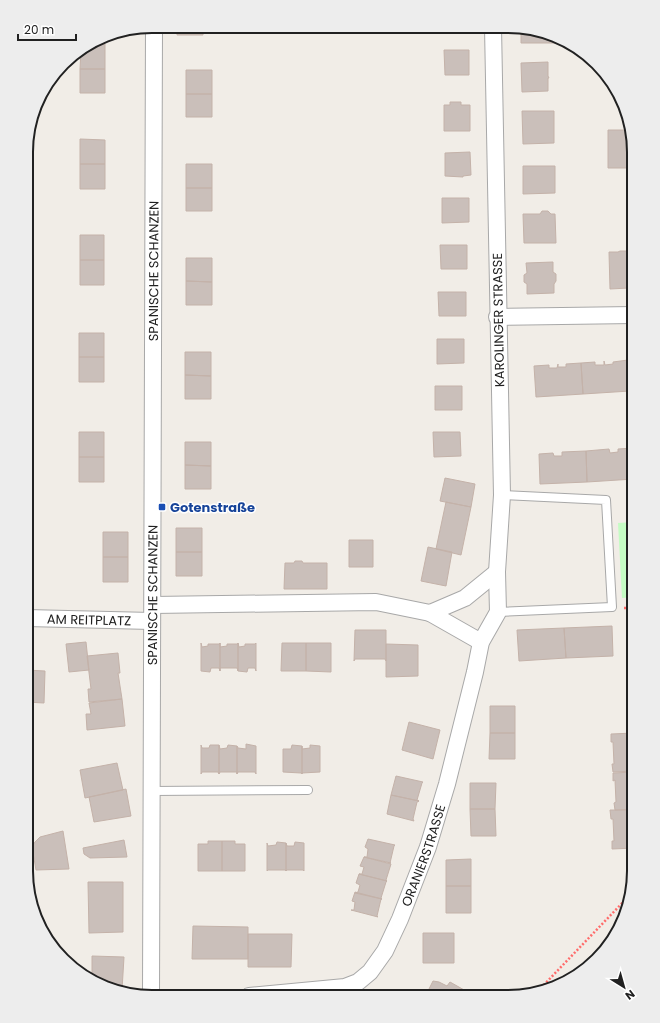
<svg xmlns="http://www.w3.org/2000/svg" width="660" height="1023" viewBox="0 0 660 1023" font-family="Poppins,sans-serif">
<style>
.park{fill:#c5fcc4}
.building{fill:#cabfba;stroke:#c4b2a9}
.lines{fill:none;stroke-linecap:round;stroke-linejoin:round}
.lane-casing{stroke:#a8a8a8;stroke-width:10}
.street-casing{stroke:#a8a8a8;stroke-width:18}
.path{stroke:#ff6c6b;stroke-width:2.5;stroke-dasharray:2 2;stroke-linecap:butt}
.lane{stroke:#fff;stroke-width:8}
.street{stroke:#fff;stroke-width:16}
.transit-dot{fill:#1a4fb4;stroke:#fff;stroke-width:1.5}
.labels{text-anchor:middle;stroke-width:3;stroke-linejoin:round;paint-order:stroke}
.street-label{font-size:13px;fill:#212121;stroke:#fff}
.transit-label{font-size:13px;font-weight:bold;fill:#164399;stroke:#fff;text-anchor:start}
.rim{fill:none;stroke:#212121;stroke-width:2}
</style>
<rect width="100%" height="100%" fill="#f1ede7"/>
<path class="park" d="M634 522V597L622 598 618 523Z"/>
<path class="building" d="M177 26H203V35H177Z
M521 27H525L557 41 558 43H521Z
M91 44H105V69H80L81 50Z
M444 50H469V75H445Z
M548 62V76L549 78H548V91L522 92 521 63Z
M80 69H105V93H80Z
M186 70H212V94H186Z
M186 94H212V117H186Z
M450 102H461V105H470V131H444V105H450Z
M522 111H554V143L523 144Z
M608 130H627L628 168H608Z
M627 130H630L634 152V168H628Z
M80 139 105 140V164H80Z
M470 152 471 175 463 176V177L445 176V153Z
M80 164H105V189H80Z
M186 164H212V188H186Z
M523 166H555V193L523 194Z
M186 188H212V211H186Z
M442 198H469V222L442 223Z
M542 211H548L551 214H555L556 243H524L523 214H540Z
M80 235H104V260H80Z
M440 245H467V269H441Z
M634 250V288H629V251Z
M620 251H629V288L610 289 609 252H618Z
M186 258H212V282L186 281Z
M80 260H104V285H80Z
M553 262V272L556 274V281L554 284V293L527 294V284L524 282V275L527 273 526 263Z
M186 281 212 282V305H186Z
M438 292H466V316H439Z
M79 333H104V357H79Z
M437 339H464V363L437 364Z
M185 352H211V376L185 375Z
M79 357H104V382H79Z
M628 360 630 391 583 394 581 363 595 362V365H604V361L605 365 613 364V362Z
M581 363 583 394 536 397 534 366 549 365V368H557L558 364V367H566V364Z
M185 375 211 376V399H185Z
M435 386H462V410H435Z
M79 432H104V457H79Z
M433 432H460L461 456 434 457Z
M185 442H211V466L185 465Z
M633 448 634 479 587 482 586 451 609 449 610 453 618 452V449Z
M586 451 587 482 540 484 539 454 553 453 554 456H562V452Z
M79 457H104V482H79Z
M185 465 211 466V489H185Z
M445 478 475 484 471 507 440 501Z
M446 502 471 507 461 555 436 549Z
M176 528H202V552H176Z
M103 532H128V557H103Z
M349 540H373V567H349Z
M428 547 452 552 446 586 421 581Z
M176 552H202V576H176Z
M103 557H128V582H103Z
M295 561H302L303 563H327V589H284L285 563H294Z
M612 626 613 656 566 658 564 628Z
M564 628 566 658 519 661 517 630Z
M355 630H386V661L385 659H355L354 661Z
M86 642 89 670 69 672 66 644Z
M201 643 202 647 208 646V644H219L220 643V671L219 668H211L210 672 201 671Z
M220 643V647L227 646V644H237L238 643V671L237 668H220V671Z
M238 643 239 647 245 646V644H255L256 643V671L255 668H248L247 672 238 671Z
M282 643H306V671H281Z
M306 643H331V672L306 671Z
M386 644 418 645V676L386 677Z
M118 653 120 673H118L122 699 89 702 88 689H91L87 656Z
M26 670 45 671 44 703 26 702Z
M122 699 125 726 87 730 86 714H91L89 703Z
M490 706H515V733H490Z
M409 722 440 730 433 759 402 750Z
M490 733H515V759H489Z
M634 733V771L613 772 612 764H614L613 742H611V734Z
M246 744 256 746V774L255 772H238L237 774V746L238 748 246 749Z
M201 745 202 748H209L210 745H219V774L218 772H202L201 774Z
M219 745 220 749 227 748 228 745 237 746V774V772H220L219 774Z
M292 745 302 746V774L301 773 283 772V749H291Z
M310 745 320 746V772L302 773V774V746V749L310 748Z
M117 763 123 790 85 798 80 770Z
M634 772V809L615 810 614 803 616 802 615 780 613 781V773Z
M396 776 423 782 422 783 417 800 419 801 391 795Z
M470 783H496L495 809H470Z
M126 789 131 816 94 822 89 797Z
M391 795 419 801 417 802 413 819 414 821 387 814Z
M470 809H495L496 836H471Z
M610 810H634V848L612 849V841H614L613 819H611Z
M63 831 69 869 36 870 32 847 35 842 40 837Z
M368 839 395 845 394 846 390 863H391L364 857H367L368 849 365 847Z
M124 840 127 857 90 858 84 854 83 848Z
M208 841H222V871H198V844H208Z
M222 841H235V844H245V871H222Z
M277 842 286 843V871L285 870H268L267 871V843L268 846 276 845Z
M295 842 304 843V871L303 870H287L286 871V843L287 846H294Z
M364 857 391 864 386 880 387 881 359 874H362L364 867 360 866Z
M471 859V886H446V860Z
M359 874 387 881 386 882 381 898 382 899 355 893 358 892 360 885 356 883Z
M88 882H123V932L89 933Z
M446 886H471V913H446Z
M355 892 382 899H381L377 916 378 917 351 910H354L355 902 352 901Z
M193 926 248 927V959H192Z
M423 933H454V963H423Z
M248 934H292L291 967H248Z
M92 956 124 957 122 990 92 978Z
M433 981 439 982 447 986 450 982 473 995 472 997H425Z"/>
<g class="lines">
<defs>
<path id="lane" d="M498 612 612 607 606 500 502 495
M151 791 308 790"/>
<g id="street">
<path d="M497 317 634 315"/>
<path d="M153 605 376 602 430 613 465 598 497 572"/>
<path d="M430 613 481 642"/>
<path id="s1" d="M26 618 152 621"/>
<path id="s2" d="M151 996 154 26"/>
<path id="s3" d="M249 996 345 987 358 982 370 972 385 951 400 919 428 847 447 784 475 672 481 642 498 612 497 572 502 495 493 27"/>
</g>
</defs>
<use href="#lane" class="lane-casing"/>
<use href="#street" class="street-casing"/>
<path class="path" d="M624 608H634
M538 991 628 897"/>
<use href="#lane" class="lane"/>
<use href="#street" class="street"/>
</g>
<rect class="transit-dot" x="158" y="503" width="8" height="8" rx="2"/>
<g class="labels">
<g class="street-label">
<text dy="5" stroke="none"><textPath href="#s2" startOffset="725">SPANISCHE SCHANZEN</textPath></text>
<text transform="translate(498 320) rotate(-91)" y="5">KAROLINGER STRASSE</text>
<text dy="5" stroke="none"><textPath href="#s2" startOffset="401">SPANISCHE SCHANZEN</textPath></text>
<text dy="5" stroke="none"><textPath href="#s1" startOffset="63">AM REITPLATZ</textPath></text>
<text dy="5" stroke="none"><textPath href="#s3" startOffset="255">ORANIERSTRASSE</textPath></text>
</g>
<g class="transit-label">
<text x="170" y="512">Gotenstraße</text>
</g>
</g>
<path d="M0 0H660V1023H0ZM152 33H508A119 119 0 0 1 627 152V871A119 119 0 0 1 508 990H152A119 119 0 0 1 33 871V152A119 119 0 0 1 152 33Z" fill="#ededed" fill-rule="evenodd"/>
<path class="rim" d="M152 33H508A119 119 0 0 1 627 152V871A119 119 0 0 1 508 990H152A119 119 0 0 1 33 871V152A119 119 0 0 1 152 33Z"/>
<g transform="translate(624 987) rotate(143)" stroke="#ffffff" stroke-width="3" paint-order="stroke">
<path d="M0-3L7 15L0 10L-7 15Z" fill="#212121"/>
<text y="-6" font-size="11" font-weight="bold" text-anchor="middle" fill="#212121">N</text>
</g>
<path d="M18 34v6h58v-6" fill="none" stroke="#212121" stroke-width="2"/>
<text x="24" y="34" font-size="12" fill="#212121" stroke="#ffffff" stroke-width="3" paint-order="stroke">20 m</text>
</svg>
